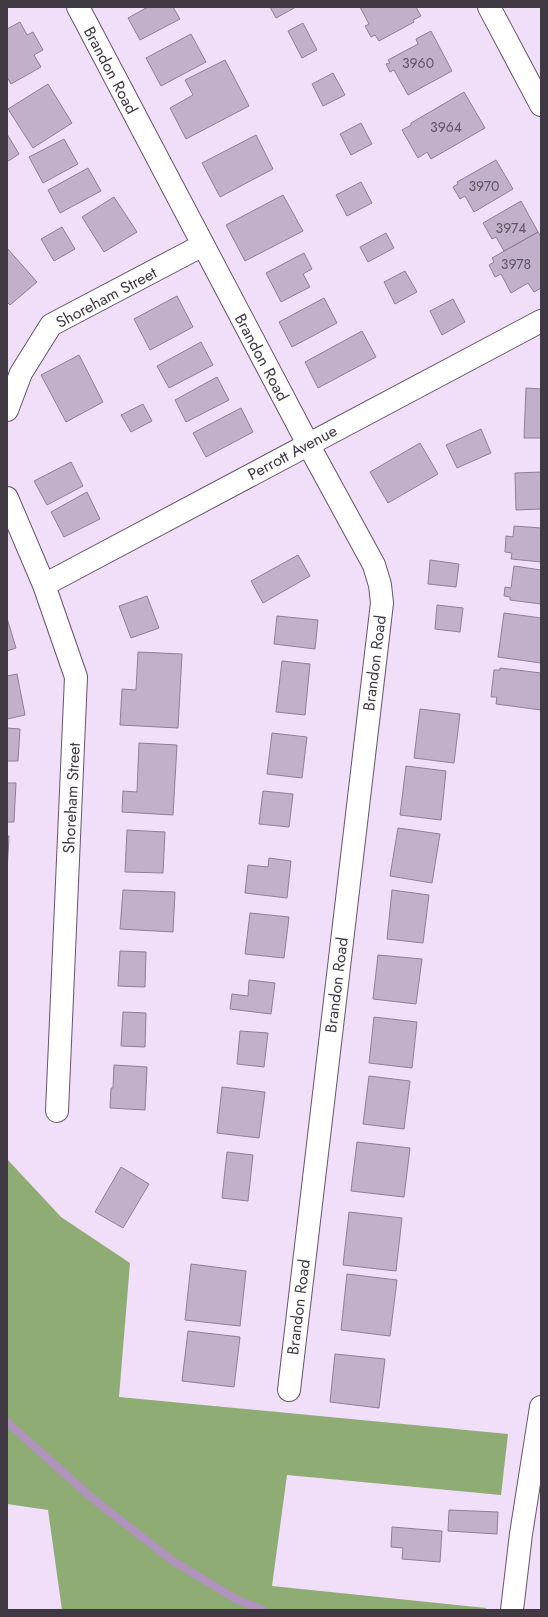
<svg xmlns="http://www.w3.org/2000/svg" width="548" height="1617" viewBox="0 0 548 1617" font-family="Jost,sans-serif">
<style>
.forest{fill:#8fac74}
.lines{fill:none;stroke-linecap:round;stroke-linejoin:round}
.stream{stroke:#b194bd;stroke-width:8}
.building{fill:#c2afc9;stroke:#907e96}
.minor-casing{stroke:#65556b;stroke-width:24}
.minor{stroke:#fff;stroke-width:22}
.labels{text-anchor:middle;stroke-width:3.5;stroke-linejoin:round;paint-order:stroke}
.number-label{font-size:14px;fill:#605664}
.street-label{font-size:16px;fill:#403943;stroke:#fff}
</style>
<rect width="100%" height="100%" fill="#f1def8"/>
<path class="forest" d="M7 1159 61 1217 130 1263 119 1397 508 1434 501 1495 287 1475 272 1586 486 1608V1610H62L48 1510 7 1504Z"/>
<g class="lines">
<path class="stream" d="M7 1422 92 1498 173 1561 236 1599 263 1610"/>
</g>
<path class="building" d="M148 7H173L180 19 140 40 128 18Z
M270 7H296L276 18Z
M360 7H416L421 16 413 20 414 22 379 41 375 35 371 37 365 26 369 24Z
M20 22 27 35 33 32 43 50 34 55 41 67 11 84 7 77V29Z
M303 23 317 50 302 58 288 31Z
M431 31 452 71 408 95 394 70 390 72 386 64 390 63 388 60 418 44 416 39Z
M191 34 206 62 161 86 146 58Z
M225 60 249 106 186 139 170 108 193 95 185 80Z
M333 73 345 95 323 106 312 84Z
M48 84 72 123 33 148 8 109Z
M464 92 485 128 431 159 427 152 418 158 402 130 411 125V123Z
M361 123 372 144 351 155 340 134Z
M7 134 19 154 7 162Z
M256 135 273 169 220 197 202 163Z
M64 139 78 164 43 183 29 157Z
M496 160 513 189 474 212 465 196 460 199 453 187 458 184 457 182Z
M88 168 101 191 60 213 48 190Z
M361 182 372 203 347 216 336 195Z
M283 195 303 231 245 261 226 225Z
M114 197 137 232 104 252 82 217Z
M521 201 538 232 504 251 496 237 492 239 483 223Z
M62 227 75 249 54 261 41 239Z
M538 232 541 237V288L534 292 528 283 511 293 501 274 495 277 489 265 494 262 492 258Z
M386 233 394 248 368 262 360 247Z
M7 248 37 282 10 305 7 302Z
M304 253 312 269 303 274 310 287 281 302 266 273Z
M405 271 417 292 395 304 384 282Z
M177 296 193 327 150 350 134 319Z
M324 298 337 323 292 347 279 322Z
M453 299 465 322 442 335 430 311Z
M362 331 376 357 318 388 305 362Z
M201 342 213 365 169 388 157 366Z
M79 355 103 402 66 422 41 375Z
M217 377 229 400 186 422 175 400Z
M526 388 541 389V438H524Z
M143 404 152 421 131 432 121 415Z
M241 408 253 432 206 457 193 433Z
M481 429 491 453 457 468 446 445Z
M420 443 438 474 388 503 370 472Z
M71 462 83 486 47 505 34 481Z
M541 472V509L516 510 515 473Z
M87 492 100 519 64 537 51 512Z
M514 526 541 528V562L511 559 512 553 505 552 506 536 513 537Z
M298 555 310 576 263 603 251 581Z
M430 560 459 564 456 587 428 584Z
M514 566 541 570V604L510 600V597L504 596 505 587 511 588Z
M147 596 159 628 131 638 119 606Z
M437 605 463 608 460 632 435 629Z
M504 613 541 618V663L498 657Z
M277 616 318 620 315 649 274 644Z
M7 618 16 648 7 651Z
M138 652 182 654 178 728 120 725 122 689 136 690Z
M282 661 310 664 305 715 276 712Z
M500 668 541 673V710L496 704 497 697H491L494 670H500Z
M17 674 25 715 7 719V676Z
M420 709 460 714 454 763 414 758Z
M7 728 20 729 18 761H7Z
M272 733 307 737 302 778 267 774Z
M139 743 177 745 173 815 122 812 123 791 137 792Z
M406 766 446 771 441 820 400 815Z
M7 783H16L14 822H7Z
M263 791 293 794 289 827 259 824Z
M398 828 440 834 432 883 390 876Z
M127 830 165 832 163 873 125 872Z
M7 836H9L7 872Z
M269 858 291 861 287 898 245 893 248 865 268 867Z
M123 890 175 892 173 932 120 929Z
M392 890 429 895 423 943 387 939Z
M250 913 289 917 284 958 245 954Z
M120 951 146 952 145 987 118 986Z
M378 955 422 959 416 1004 373 999Z
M249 980 275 983 271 1014 230 1009 232 994 248 996Z
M123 1012 146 1013 145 1047 121 1046Z
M374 1017 417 1022 412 1068 369 1063Z
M240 1031 268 1033 264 1067 237 1064Z
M114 1065 147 1067 145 1110 110 1108 111 1088H113Z
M369 1076 410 1081 404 1129 363 1124Z
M222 1087 265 1092 259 1138 217 1133Z
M357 1142 410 1148 404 1197 351 1191Z
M227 1152 253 1155 248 1201 222 1198Z
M121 1167 149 1184 123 1228 95 1212Z
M349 1212 402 1218 396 1271 343 1265Z
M191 1264 246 1271 240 1326 185 1320Z
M347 1274 397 1280 390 1336 341 1330Z
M188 1331 240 1337 234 1387 182 1381Z
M335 1354 385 1359 379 1408 330 1402Z
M449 1510 498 1512 497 1534 448 1531Z
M392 1527 442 1531 440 1562 402 1559 403 1548 391 1547Z"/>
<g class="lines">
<defs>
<path id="minor" d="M78 7 308 444 374 565 380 585 382 603 289 1390
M489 7 541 105
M7 410 21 373 51 325 203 245
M7 498 44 585 76 677 57 1111
M44 585 541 321
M512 1610 521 1534 541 1407"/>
</defs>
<use href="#minor" class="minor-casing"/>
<use href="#minor" class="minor"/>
</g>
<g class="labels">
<g class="number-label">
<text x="418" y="68">3960</text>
<text x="446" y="132">3964</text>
<text x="484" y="191">3970</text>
<text x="511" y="233">3974</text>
<text x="516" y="269">3978</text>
</g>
<g class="street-label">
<text transform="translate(111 70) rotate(62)" y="6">Brandon Road</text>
<text transform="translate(106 297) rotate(-28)" y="6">Shoreham Street</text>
<text transform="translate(262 357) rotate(62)" y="6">Brandon Road</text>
<text transform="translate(292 452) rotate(-28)" y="6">Perrott Avenue</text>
<text transform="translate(374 663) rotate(-83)" y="6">Brandon Road</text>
<text transform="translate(71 798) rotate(-87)" y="6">Shoreham Street</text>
<text transform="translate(336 985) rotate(-83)" y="6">Brandon Road</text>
<text transform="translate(298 1307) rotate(-83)" y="6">Brandon Road</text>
</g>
</g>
<rect width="548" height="1617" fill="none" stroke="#403943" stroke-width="16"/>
</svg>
